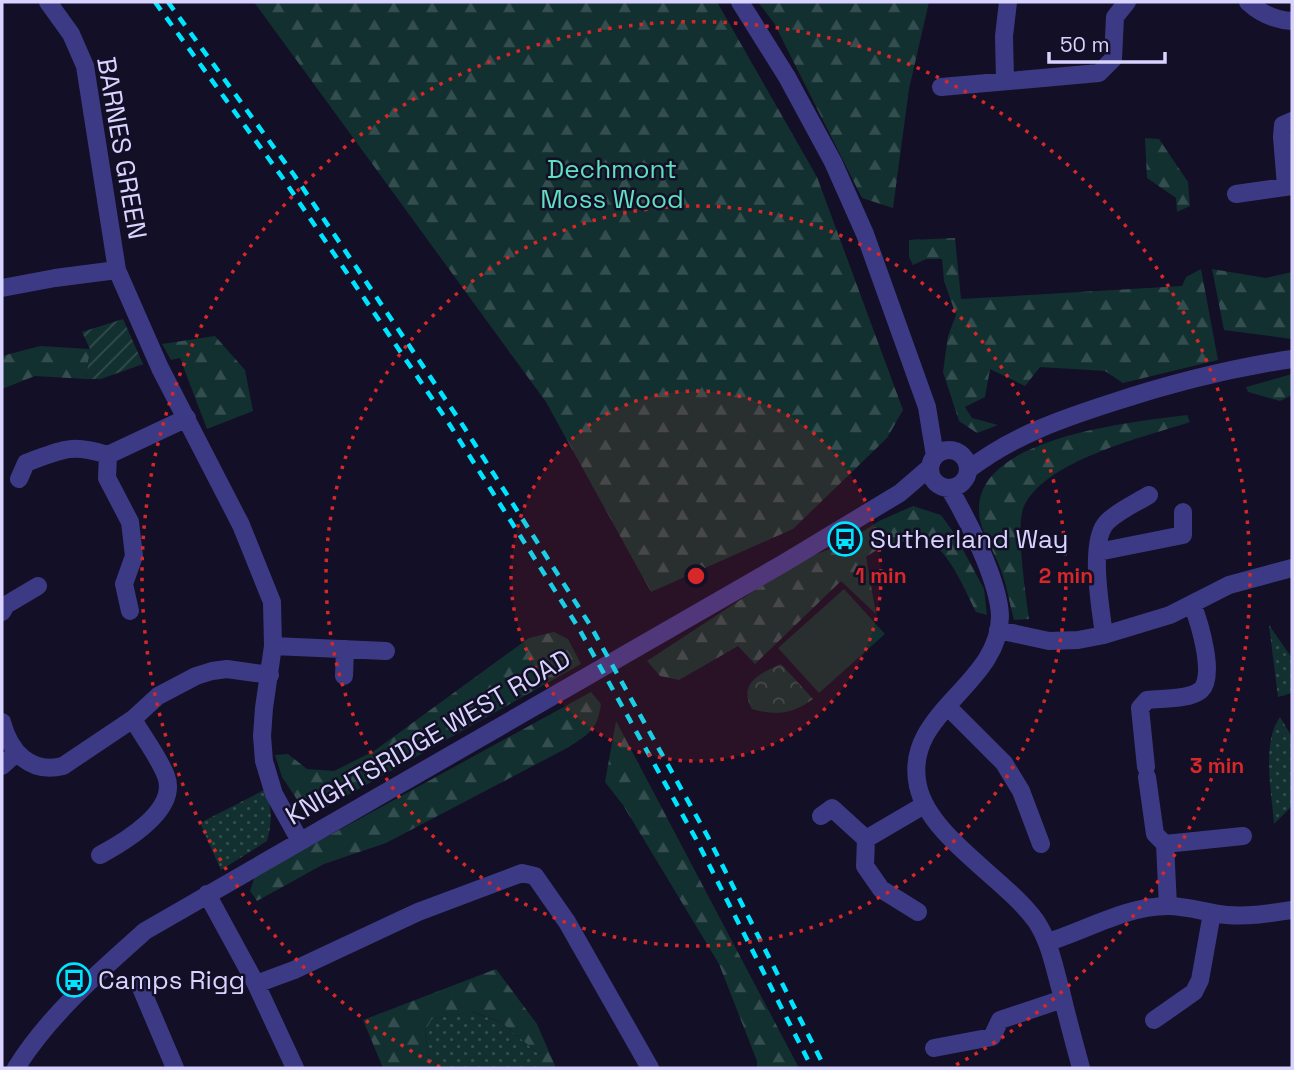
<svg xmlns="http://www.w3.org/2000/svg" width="1294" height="1070" viewBox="0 0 1294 1070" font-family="'Space Grotesk',sans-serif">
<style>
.grass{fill:url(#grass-dots)}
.forest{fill:url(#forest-firs)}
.park{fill:url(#park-crowns)}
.garden{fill:url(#garden-furrows)}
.pitch{fill:#12302f}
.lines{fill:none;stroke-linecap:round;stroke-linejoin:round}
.minor{stroke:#3d3a85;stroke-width:18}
.rail{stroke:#00e5ff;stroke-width:4.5;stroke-dasharray:10 9;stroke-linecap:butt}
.ring{fill:none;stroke:#d62828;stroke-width:3.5;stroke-dasharray:3.5 7}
.labels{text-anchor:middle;stroke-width:5;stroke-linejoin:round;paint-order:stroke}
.street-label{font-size:26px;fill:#d9d4ff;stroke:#130f26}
.park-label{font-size:26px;fill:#5fe0c0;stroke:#130f26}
.poi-label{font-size:26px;fill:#d9d4ff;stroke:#130f26;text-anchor:start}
.centre{fill:#d62828;stroke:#130f26;stroke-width:3.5}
.ring-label{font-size:21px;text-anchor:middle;font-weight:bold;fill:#d62828;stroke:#130f26;stroke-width:5;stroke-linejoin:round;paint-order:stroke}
</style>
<defs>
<pattern id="grass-dots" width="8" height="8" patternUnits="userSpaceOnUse" patternTransform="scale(1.75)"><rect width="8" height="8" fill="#12302f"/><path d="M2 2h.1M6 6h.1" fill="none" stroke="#344d4e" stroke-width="1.8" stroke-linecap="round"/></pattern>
<pattern id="forest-firs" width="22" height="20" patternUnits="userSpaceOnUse" patternTransform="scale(1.75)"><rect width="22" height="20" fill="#12302f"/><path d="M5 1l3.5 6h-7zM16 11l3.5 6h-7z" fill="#344d4e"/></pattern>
<pattern id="park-crowns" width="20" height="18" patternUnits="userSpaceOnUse" patternTransform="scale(1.75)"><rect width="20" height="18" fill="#12302f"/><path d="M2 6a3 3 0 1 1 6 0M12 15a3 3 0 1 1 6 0" fill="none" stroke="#344d4e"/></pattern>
<pattern id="garden-furrows" width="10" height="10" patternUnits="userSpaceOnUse" patternTransform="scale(1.75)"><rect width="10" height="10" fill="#12302f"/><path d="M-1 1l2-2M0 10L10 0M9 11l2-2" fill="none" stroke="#344d4e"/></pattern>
</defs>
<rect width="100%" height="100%" fill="#130f26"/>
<path class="grass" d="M1269 625 1292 658V693L1278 697Z
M1280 717 1292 737V806L1274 824C1272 794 1261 743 1280 717Z
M264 790C273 806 272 823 267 841L221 870 200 823Z
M472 1012 501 1022 540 1055V1068H430L425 1031 432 1019Z"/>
<path class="forest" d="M254 2H717L817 177 903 410 887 438 793 529 651 592 546 402Z
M758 2H929L909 89 893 208 862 198 774 23Z
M1145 138 1159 139 1188 182 1190 206 1177 212 1176 198 1147 178Z
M955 238 961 299 1182 286 1186 277 1201 269 1218 360 1123 383 1105 371 1040 367 1025 386 990 369 985 397 965 407 972 418 998 425 977 433 959 421 943 372 948 336 956 315 944 281 942 259H926L913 265 909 257V240Z
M1212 269 1266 278 1292 272V339L1224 330Z
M215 336 245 370 253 411 207 429 180 358 171 360 162 344Z
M40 346 90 349 86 379 35 376 2 389V356Z
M1292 374V395L1280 401 1248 392 1246 387Z
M1187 415 1190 422C1144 437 1046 460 1024 506 1015 527 1026 595 1029 619L1014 620C1009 601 1006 580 998 563 991 544 978 528 979 507 982 436 1134 422 1187 415Z
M913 506 941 515 954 533 984 589 987 615 976 612C966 593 946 542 922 539 918 538 911 540 906 541 890 543 879 548 866 557L876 614 841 581 755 664 738 646 679 680 660 676 647 661 801 560 843 544 879 521Z
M554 632 568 639 581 664 325 808 300 804 282 777 275 755 288 754 307 769 334 771 374 751 529 638Z
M591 692 601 704C597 730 590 733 569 747L386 843 324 864 257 901 250 891 255 876Z
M616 721 799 1068H757V1061L719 964 623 805 605 782Z
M496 969 537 1024 556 1068H540V1055L501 1022 473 1012 432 1019 425 1031 430 1068H383L363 1020Z"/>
<path class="park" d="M781 664 813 699C793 714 776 716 752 709 737 683 761 673 781 664Z"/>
<path class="garden" d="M123 319 143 364 101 379H86L90 349 82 332Z"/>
<path class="pitch" d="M844 589 885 634 819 693 778 648Z"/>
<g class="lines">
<path class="minor" d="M48 2 71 34 85 66 117 270 160 368 241 525 272 602 273 646 264 708 262 736 264 761 274 794 300 841
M740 2 787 77 833 162 865 234 927 407 935 456
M1248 2C1260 13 1276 20 1292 21
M1005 80 1004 36 1008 2
M941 87 1099 73 1113 59 1115 17 1127 2
M1286 186 1282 137 1283 125 1292 121
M1236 194 1292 186
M2 288 55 278 117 270
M930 469a19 19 0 1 1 38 0a19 19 0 1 1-38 0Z
M108 455 107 478 130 522 134 556 124 584 130 611
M968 470C1012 436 1061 419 1114 402 1172 383 1232 368 1292 359
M19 479 26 463C61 450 70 443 108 455L187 418
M949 488C967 518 999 581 1000 616 1000 686 902 712 918 786 929 837 1005 878 1036 921 1050 942 1054 967 1061 991 1067 1017 1074 1042 1081 1068
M1098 552 1183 535V512
M2 612 6 605 38 586
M998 630 1049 641 1078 640 1104 635 1170 615 1229 585 1292 568
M1104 635C1101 610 1088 541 1107 522 1118 511 1136 503 1149 495
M273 646 386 651
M344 676 345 649
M947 706 1004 763 1021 791 1041 844
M2 722C10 752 30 774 63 766L133 719 158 696 196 676 212 671 227 669 270 675
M2 766 16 753
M1146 767 1140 708 1147 700C1162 698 1189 700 1201 690 1216 676 1199 621 1192 604
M1147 777 1155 834 1165 844 1168 906
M821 816 832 808 866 839 865 866 881 889 918 912
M866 839 924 805
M1165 844 1243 836
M100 855C124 842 179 810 166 776 159 757 143 737 133 719
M207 894 256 984 295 1068
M1048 942C1087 930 1126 906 1168 906 1187 906 1208 913 1227 915 1249 917 1271 913 1292 910
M256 984 294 970 418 912 522 873 535 876 567 922 650 1068
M141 988 175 1068
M1154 1020 1194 992 1200 980 1212 913
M934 1048 992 1037 1000 1020 1063 999
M16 1068C49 1015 99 972 145 931L784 563 900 493 929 468"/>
<path class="rail" d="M155 2 282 177 448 422 578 627 696 839 812 1068
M168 2 294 175 460 421 590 625 708 837 825 1068"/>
</g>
<circle cx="696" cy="576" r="185" fill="#d62828" fill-opacity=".12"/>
<g class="ring">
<circle cx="696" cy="576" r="185"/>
<circle cx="696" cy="576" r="370"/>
<path d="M440 1067A554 554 0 1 1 952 1067"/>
</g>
<defs>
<symbol id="bus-ring" viewBox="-11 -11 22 22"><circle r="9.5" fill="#130f26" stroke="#00e5ff" stroke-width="1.5"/><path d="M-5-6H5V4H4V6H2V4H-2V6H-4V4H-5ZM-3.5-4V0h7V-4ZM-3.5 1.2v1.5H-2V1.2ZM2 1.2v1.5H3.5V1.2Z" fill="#00e5ff"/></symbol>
</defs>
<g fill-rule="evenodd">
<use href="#bus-ring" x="826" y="520" width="38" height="38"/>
<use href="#bus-ring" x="55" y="961" width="38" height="38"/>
</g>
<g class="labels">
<g class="street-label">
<text transform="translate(122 148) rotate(80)" y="9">BARNES GREEN</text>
<text transform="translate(428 737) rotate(-30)" y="9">KNIGHTSRIDGE WEST ROAD</text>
</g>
<g class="park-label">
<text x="612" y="178">Dechmont<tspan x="612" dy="30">Moss Wood</tspan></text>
</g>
<g class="poi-label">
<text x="870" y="548">Sutherland Way</text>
<text x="98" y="989">Camps Rigg</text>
</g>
</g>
<circle cx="696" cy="576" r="10" class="centre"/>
<g class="ring-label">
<text x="881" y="583">1 min</text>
<text x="1066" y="583">2 min</text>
<text x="1217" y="773">3 min</text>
</g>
<rect width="1294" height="1070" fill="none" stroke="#d9d4ff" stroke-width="7"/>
<path d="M1049 52v10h116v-10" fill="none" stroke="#d9d4ff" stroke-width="3.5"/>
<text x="1060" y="52" font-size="21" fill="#d9d4ff" stroke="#130f26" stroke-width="5" paint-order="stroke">50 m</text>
</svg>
